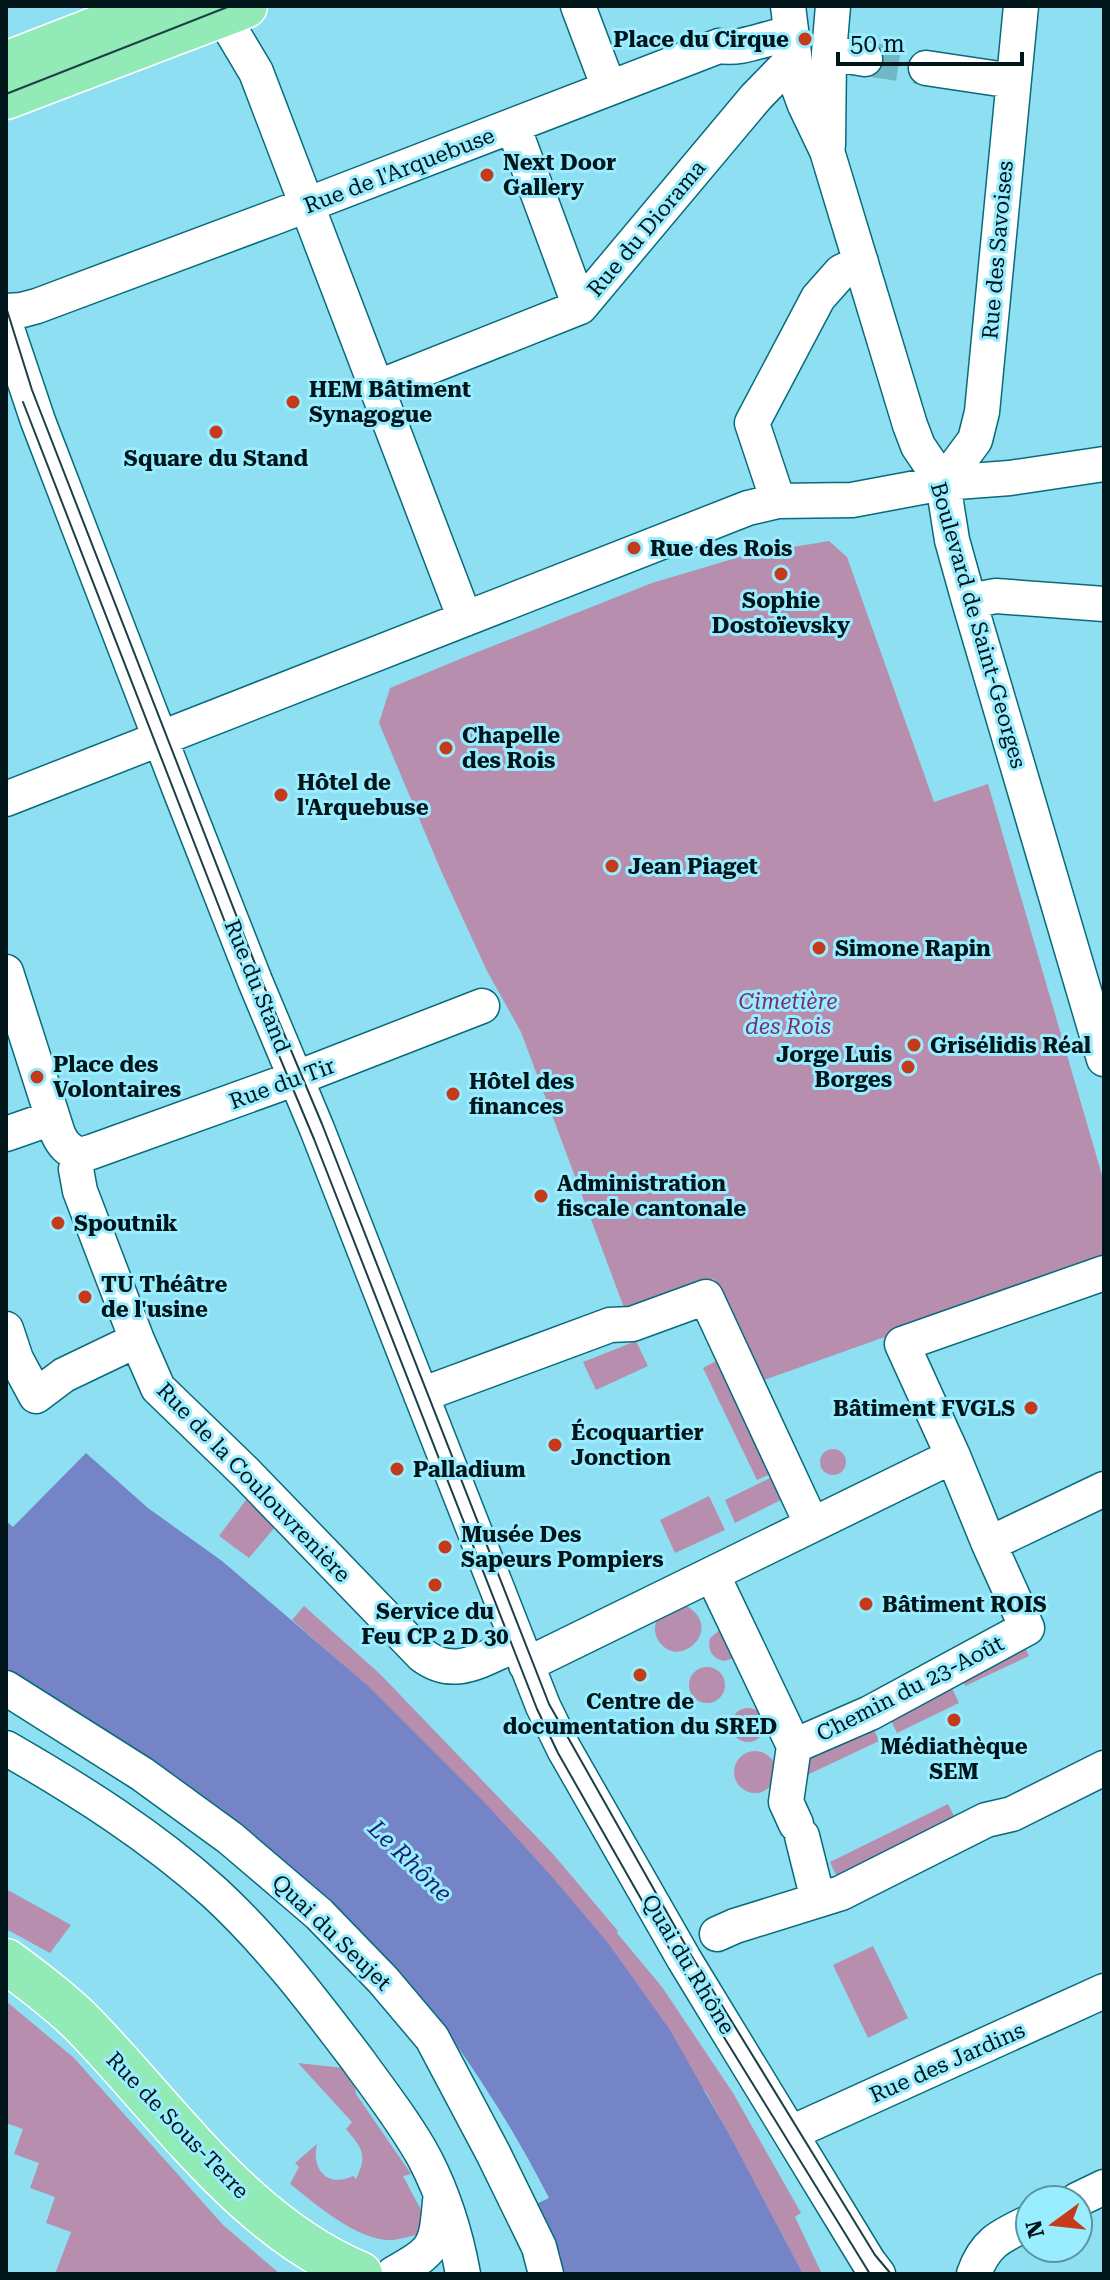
<svg xmlns="http://www.w3.org/2000/svg" width="1110" height="2280" viewBox="0 0 1110 2280" font-family="'Roboto Serif',serif">
<style>
.green{fill:#b88eaf}
.water{fill:#7584c6}
.lines{fill:none;stroke-linecap:round;stroke-linejoin:round}
.minor-tunnel{stroke:#71b7c6;stroke-width:34;stroke-dasharray:34 17;stroke-linecap:butt}
.minor-casing{stroke:#086b7c;stroke-width:37}
.major-casing{stroke:#fff;stroke-width:47}
.minor{stroke:#fff;stroke-width:34}
.major{stroke:#92eab7;stroke-width:44}
.tram{stroke:#1d3f47;stroke-width:2}
.poi-dot{fill:#c43a1a;stroke:#9aecff;stroke-width:3}
.labels{text-anchor:middle;stroke-width:6;stroke-linejoin:round;paint-order:stroke}
.poi-label{font-size:22px;font-weight:bold;fill:#00151a;stroke:#9aecff;text-anchor:start}
.street-label{font-size:22px;fill:#00151a;stroke:#9aecff}
.park-label{font-size:22px;font-style:italic;fill:#792e6e;stroke:#9aecff}
.water-label{font-size:24px;font-style:italic;fill:#1d1f6d;stroke:#9aecff}
</style>
<rect width="100%" height="100%" fill="#8ddff1"/>
<path class="green" d="M829 541 847 557 934 802 988 784 1104 1182V1259L761 1381 714 1279 626 1313 521 1032 487 971 442 873 379 723 390 688 465 657 652 583 746 555Z
M636 1341 648 1366 596 1390 583 1362Z
M718 1360 773 1473 757 1480 703 1368Z
M820 1462a13 13 0 1 1 26 0a13 13 0 1 1-26 0Z
M774 1476 785 1498 735 1523 725 1500Z
M709 1496 725 1530 675 1553 660 1520Z
M246 1500 275 1527 249 1558 219 1536Z
M685 1605C727 1628 678 1673 658 1640 653 1632 655 1624 658 1615Z
M304 1606 380 1674 553 1854 618 1931 617 1933 662 1987 733 2093 801 2213 795 2217 822 2274H803L706 2092 408 1728 366 1685 292 1620Z
M721 1629 734 1658 724 1661C712 1658 707 1650 710 1638Z
M1020 1637 1029 1656 965 1686 956 1667Z
M689 1685a18 18 0 1 1 36 0a18 18 0 1 1-36 0Z
M950 1684 959 1703 897 1733 888 1714Z
M731 1725a17 17 0 1 1 34 0a17 17 0 1 1-34 0Z
M869 1719 879 1741 805 1776 795 1754Z
M734 1772a21 21 0 1 1 42 0a21 21 0 1 1-42 0Z
M948 1804 960 1828 841 1886 830 1862Z
M6 1889 71 1925 50 1953 6 1929Z
M873 1946 908 2018 868 2038 833 1965Z
M6 2001 74 2058 223 2225 280 2274H55L71 2232 46 2223 55 2197 30 2188 39 2163 14 2154 23 2129 6 2123Z
M298 2063 344 2068 354 2078 356 2094 411 2174 403 2176 420 2208 424 2224 418 2235C410 2236 401 2239 393 2240 358 2242 316 2204 290 2184L299 2167 295 2163 317 2144C311 2170 328 2188 353 2176L356 2179C368 2155 362 2148 346 2129L352 2122Z"/>
<path class="water" d="M86 1453 148 1508 222 1561 367 1685 486 1804 553 1878 608 1943 670 2030 730 2136 803 2274H562L532 2206 549 2198C515 2132 479 2074 434 2015L6 1678V1521L13 1527Z"/>
<g class="lines">
<path class="minor-tunnel" d="M865 59 926 68"/>
<defs>
<path id="minor" d="M578 6 609 88
M788 6 798 86 805 105 827 151 910 425 918 446 943 483 952 540 969 601 1104 1059
M222 15 256 72 465 619
M829 53 865 59
M926 68 1013 81
M513 126 580 307
M828 145 829 53 833 6
M6 311 22 310 37 306 278 216 719 46C745 50 765 37 791 34
M6 326 38 421 180 790 255 981 317 1129 543 1706 564 1749 684 1959 868 2261 878 2274
M376 388 580 307 756 97 794 58
M943 483 975 440 982 412 1021 6
M778 501 752 423 818 298 841 272 861 262
M969 601 996 596 1104 604
M6 799 748 508 778 501 852 500 943 483 1010 478 1104 464
M6 972 58 1134C63 1145 68 1150 80 1155
M6 1134 52 1118
M80 1155 76 1169 80 1191 137 1340 158 1388 245 1472 422 1655C456 1681 484 1657 518 1644
M80 1155 91 1152 302 1076 482 1006
M6 1329 16 1359 36 1396 64 1375 137 1340
M421 1395 610 1325 632 1324 706 1297 812 1525
M953 1456 902 1344 1104 1273
M712 1574 794 1746 870 1713 1027 1628 989 1544
M526 1665 953 1456 989 1544 1104 1489
M6 1688 142 1774 230 1838 319 1914 383 1980 432 2038 493 2153 539 2247 546 2274
M794 1746 786 1802 796 1824
M6 1748C79 1790 152 1836 215 1893 269 1943 313 2001 357 2059 380 2091 406 2124 425 2159 443 2194 456 2235 463 2274
M802 1836 818 1900
M717 1934 735 1926 841 1893 986 1820 1012 1814 1104 1768
M791 2133 1104 1991
M1077 2200 1104 2187
M393 2274C435 2250 436 2248 440 2201
M974 2274C985 2242 1001 2236 1030 2222"/>
<path id="major" d="M6 64 155 6
M6 97 245 6
M6 1961C32 1980 59 2000 82 2023 167 2110 244 2226 360 2274"/>
</defs>
<use href="#minor" class="minor-casing"/>
<use href="#major" class="major-casing"/>
<use href="#minor" class="minor"/>
<use href="#major" class="major"/>
<path class="tram" d="M6 94 230 6
M6 307 32 390 261 979 322 1124 549 1704 691 1955 875 2255 891 2274
M23 402 249 984 314 1139 537 1709 558 1753 669 1948 870 2274"/>
</g>
<g class="poi-dot">
<circle cx="805" cy="39" r="8"/>
<circle cx="487" cy="175" r="8"/>
<circle cx="293" cy="402" r="8"/>
<circle cx="216" cy="432" r="8"/>
<circle cx="634" cy="548" r="8"/>
<circle cx="781" cy="574" r="8"/>
<circle cx="446" cy="748" r="8"/>
<circle cx="281" cy="795" r="8"/>
<circle cx="612" cy="866" r="8"/>
<circle cx="819" cy="948" r="8"/>
<circle cx="914" cy="1045" r="8"/>
<circle cx="908" cy="1067" r="8"/>
<circle cx="37" cy="1077" r="8"/>
<circle cx="453" cy="1094" r="8"/>
<circle cx="541" cy="1196" r="8"/>
<circle cx="58" cy="1223" r="8"/>
<circle cx="85" cy="1297" r="8"/>
<circle cx="1031" cy="1408" r="8"/>
<circle cx="555" cy="1445" r="8"/>
<circle cx="397" cy="1469" r="8"/>
<circle cx="445" cy="1547" r="8"/>
<circle cx="435" cy="1585" r="8"/>
<circle cx="866" cy="1604" r="8"/>
<circle cx="640" cy="1675" r="8"/>
<circle cx="954" cy="1720" r="8"/>
</g>
<g class="labels">
<g class="poi-label">
<text x="789" y="47" text-anchor="end">Place du Cirque</text>
<text x="503" y="170">Next Door<tspan x="503" dy="25">Gallery</tspan></text>
<text x="309" y="397">HEM Bâtiment<tspan x="309" dy="25">Synagogue</tspan></text>
<text x="216" y="466" text-anchor="middle">Square du Stand</text>
<text x="650" y="556">Rue des Rois</text>
<text x="781" y="608" text-anchor="middle">Sophie<tspan x="781" dy="25">Dostoïevsky</tspan></text>
<text x="462" y="743">Chapelle<tspan x="462" dy="25">des Rois</tspan></text>
<text x="297" y="790">Hôtel de<tspan x="297" dy="25">l'Arquebuse</tspan></text>
<text x="628" y="874">Jean Piaget</text>
<text x="835" y="956">Simone Rapin</text>
<text x="930" y="1053">Grisélidis Réal</text>
<text x="892" y="1062" text-anchor="end">Jorge Luis<tspan x="892" dy="25">Borges</tspan></text>
<text x="53" y="1072">Place des<tspan x="53" dy="25">Volontaires</tspan></text>
<text x="469" y="1089">Hôtel des<tspan x="469" dy="25">finances</tspan></text>
<text x="557" y="1191">Administration<tspan x="557" dy="25">fiscale cantonale</tspan></text>
<text x="74" y="1231">Spoutnik</text>
<text x="101" y="1292">TU Théâtre<tspan x="101" dy="25">de l'usine</tspan></text>
<text x="1015" y="1416" text-anchor="end">Bâtiment FVGLS</text>
<text x="571" y="1440">Écoquartier<tspan x="571" dy="25">Jonction</tspan></text>
<text x="413" y="1477">Palladium</text>
<text x="461" y="1542">Musée Des<tspan x="461" dy="25">Sapeurs Pompiers</tspan></text>
<text x="882" y="1612">Bâtiment ROIS</text>
<text x="435" y="1619" text-anchor="middle">Service du<tspan x="435" dy="25">Feu CP 2 D 30</tspan></text>
<text x="640" y="1709" text-anchor="middle">Centre de<tspan x="640" dy="25">documentation du SRED</tspan></text>
<text x="954" y="1754" text-anchor="middle">Médiathèque<tspan x="954" dy="25">SEM</tspan></text>
</g>
<g class="street-label">
<text transform="translate(399 170) rotate(-21)" y="8">Rue de l'Arquebuse</text>
<text transform="translate(646 228) rotate(-50)" y="8">Rue du Diorama</text>
<text transform="translate(997 250) rotate(-85)" y="8">Rue des Savoises</text>
<text transform="translate(979 625) rotate(74)" y="8">Boulevard de Saint-Georges</text>
<text transform="translate(258 986) rotate(68)" y="8">Rue du Stand</text>
<text transform="translate(282 1083) rotate(-20)" y="8">Rue du Tir</text>
<text transform="translate(254 1482) rotate(46)" y="8">Rue de la Coulouvrenière</text>
<text transform="translate(910 1688) rotate(-27)" y="8">Chemin du 23-Août</text>
<text transform="translate(332 1932) rotate(44)" y="8">Quai du Seujet</text>
<text transform="translate(689 1964) rotate(59)" y="8">Quai du Rhône</text>
<text transform="translate(947 2062) rotate(-24)" y="8">Rue des Jardins</text>
<text transform="translate(178 2125) rotate(46)" y="8">Rue de Sous-Terre</text>
</g>
<g class="park-label">
<text x="788" y="1009">Cimetière<tspan x="788" dy="25">des Rois</tspan></text>
</g>
<g class="water-label">
<text transform="translate(410 1861) rotate(44)" y="8">Le Rhône</text>
</g>
</g>
<rect width="1110" height="2280" fill="none" stroke="#00151a" stroke-width="16"/>
<g transform="translate(1054 2224) rotate(255)"><circle r="38" fill="#9aecff" stroke="#5c96a3" stroke-width="2"/>
<path d="M0-6L14 30L0 20L-14 30Z" fill="#c43a1a"/>
<text y="-12" font-size="22" font-weight="bold" text-anchor="middle" fill="#00151a">N</text>
</g>
<path d="M838 52v12h184v-12" fill="none" stroke="#00151a" stroke-width="4"/>
<text x="850" y="52" font-size="24" fill="#00151a" stroke="#9aecff" stroke-width="6" paint-order="stroke">50 m</text>
</svg>
